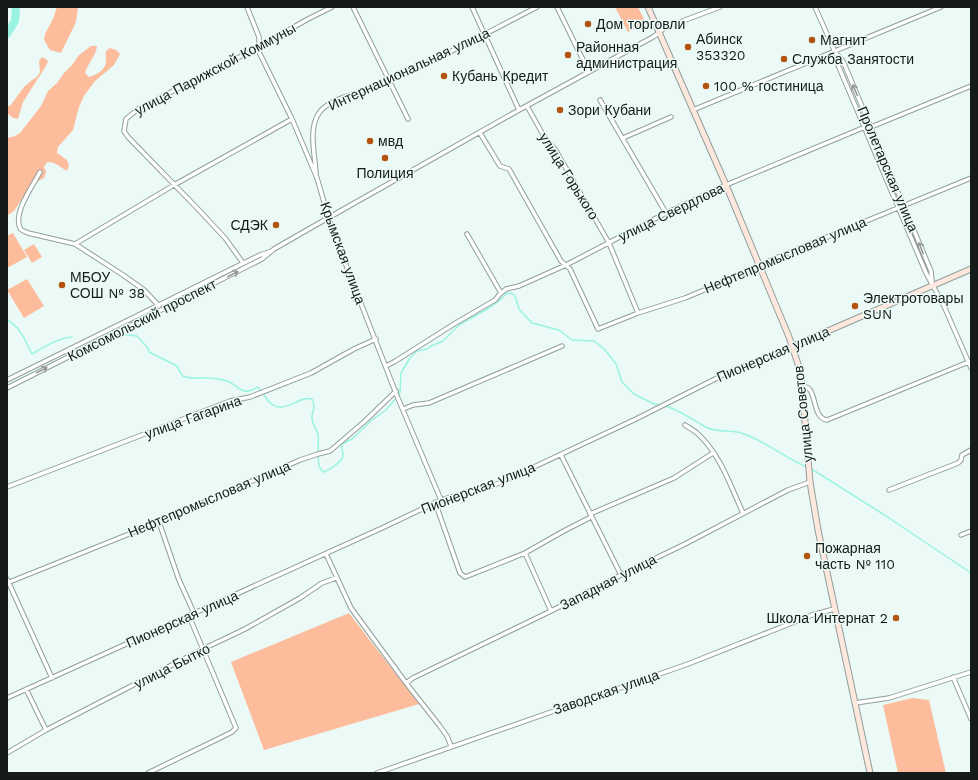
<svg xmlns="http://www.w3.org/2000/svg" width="978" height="780" viewBox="0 0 978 780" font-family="'Work Sans',sans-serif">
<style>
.green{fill:#fdbd9d}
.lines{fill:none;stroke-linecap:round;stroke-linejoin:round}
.stream{stroke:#99f3e0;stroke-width:1.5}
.river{stroke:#99f3e0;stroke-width:8}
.street-casing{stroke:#919e9b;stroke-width:5.5}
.secondary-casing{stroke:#919e9b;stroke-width:7}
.street{stroke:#fff;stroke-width:3.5}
.secondary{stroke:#fee8dd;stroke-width:5}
.oneway{stroke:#969898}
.poi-dot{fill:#b3530f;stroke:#ebfaf6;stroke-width:1.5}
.labels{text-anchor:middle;stroke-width:3;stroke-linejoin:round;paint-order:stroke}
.poi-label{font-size:14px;fill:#151b19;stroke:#ebfaf6;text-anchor:start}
.street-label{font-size:14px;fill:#151b19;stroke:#ebfaf6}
</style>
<rect width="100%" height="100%" fill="#ebfaf6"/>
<path class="green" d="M57 7H78L76 22 61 53 50 50 44 40 45 34 53 19Z
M615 7H638L646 23 628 32Z
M91 46H97C96 56 88 63 85 73L89 77C96 75 106 70 106 61 106 57 105 55 106 51L110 48 116 50 120 54 114 65 95 81 84 96 79 107 73 130 58 147 57 153 67 160 69 165 67 171C60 167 56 162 47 162L44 167 46 172 44 178 31 185 14 211 7 216V138L15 136 20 133 41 106 48 91 57 83 64 73 72 65 79 55Z
M43 57 48 61 46 66 23 102 18 119 13 118 7 113V105L10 106 24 87 32 80 37 77 40 72 39 60Z
M13 233 27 257 7 268V236Z
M34 244 42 257 32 263 24 250Z
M27 279 44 306 24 318 7 290Z
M349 613 419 704 264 750 231 662Z
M912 698 929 700 946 773H898L883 705Z"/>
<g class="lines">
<path class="stream" d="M7 320C20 326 26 342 32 354 44 347 58 338 72 337
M99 344 107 341 120 334 137 336 148 348 149 352 177 366C179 369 180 374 183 376 191 380 200 377 208 378 213 378 221 379 227 381 238 385 243 398 257 387L259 388C264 393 266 401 273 405 285 413 301 395 312 399 317 409 311 411 312 419 313 425 316 429 318 434 320 444 314 467 324 472 330 469 344 461 343 454 342 450 341 448 342 444L352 439 372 420 386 410 399 395 400 392 401 373 410 358 417 351 427 349 431 346 443 341 459 325 489 308 499 301 506 294 511 293 515 296 519 309 532 323 559 330 572 340 594 341 605 350 616 364 622 382 634 394 654 404 661 405
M665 406C681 410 693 421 708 428 719 433 733 429 744 434 767 442 785 458 807 467
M810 468 883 514 971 573"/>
<path class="river" d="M7 34 15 21 16 7"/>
<defs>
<path id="street" d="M247 7 259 37V52L292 119 317 178 332 229 397 396 441 500
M353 7 408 119
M472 7 519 110
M557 7 589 72
M815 7 835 52 843 61 931 271 932 282
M837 55 838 65 926 273 944 306 971 368
M600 100 666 213
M527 106 546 140 555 149 609 243 638 313
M693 110 941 7
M480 133 500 166 509 169 561 261 570 269 598 329 638 313 685 298 752 270 771 260 971 178
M623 138 671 117
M40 172C33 186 13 212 20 228 21 231 25 231 28 233L75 244 123 275 144 290 159 306
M316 173C315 155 308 129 319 113 328 100 350 96 365 90 424 67 481 36 537 7
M467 234 501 293
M75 244 174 185 292 119
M243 263 225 238 198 209 128 137 124 131 126 119 138 109 255 49 308 19 332 7
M386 366 394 362 454 324 495 300 499 295 506 289 519 286 566 265 666 213 726 185 865 127H871L971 86
M7 380 260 255 272 251
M802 385C804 386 808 387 810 390 816 398 814 418 827 420L971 361
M7 388 262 259 274 249 328 218 519 110 653 37 659 33 664 28 720 7
M403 409 413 405 429 403 562 346
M685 425C689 428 694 430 698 434 720 454 731 487 743 513
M561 455 621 575
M7 487 230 401 250 397 311 373 354 349 376 339
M889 490 958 463 961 460 962 455 971 450
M435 502 460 573 465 577 525 553 562 532 591 517
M590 514 674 478 713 453
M159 522 179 580 194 613
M961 535 971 531
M525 553 551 611
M326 554 351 608 406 683 439 725 447 736 451 746
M7 579 52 678
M7 583 159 522 300 460 318 454 330 451 365 421 396 391
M953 677 971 719
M406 683 413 678 551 611 621 575 685 544 788 490 810 482
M26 689 46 730
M7 698 382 528 441 500 491 486 502 482 636 419 727 373 793 346
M855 703 889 698 971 672
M7 753 46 730 203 649 245 629 300 598 322 583 336 578
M148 773 220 738 232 732 236 728 189 616
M377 773 688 664 812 615 834 609"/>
<path id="secondary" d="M648 7 726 185 789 337 798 364 802 385 810 482 818 530 870 773
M793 346 971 269"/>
</defs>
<use href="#street" class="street-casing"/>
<use href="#secondary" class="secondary-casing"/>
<use href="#street" class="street"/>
<use href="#secondary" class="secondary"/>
</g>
<defs><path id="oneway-shaft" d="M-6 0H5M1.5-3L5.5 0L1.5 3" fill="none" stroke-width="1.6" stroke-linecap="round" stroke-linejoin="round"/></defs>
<g class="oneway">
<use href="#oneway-shaft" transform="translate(855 90) rotate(-113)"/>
<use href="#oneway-shaft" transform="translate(921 248) rotate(-112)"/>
<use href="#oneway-shaft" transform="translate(233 274) rotate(-28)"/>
<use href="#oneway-shaft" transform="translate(42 370) rotate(-27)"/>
</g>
<g class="poi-dot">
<circle cx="588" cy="24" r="4"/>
<circle cx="812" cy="40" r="4"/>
<circle cx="688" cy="47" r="4"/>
<circle cx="568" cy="55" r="4"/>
<circle cx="784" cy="59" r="4"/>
<circle cx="444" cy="76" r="4"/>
<circle cx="706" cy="86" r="4"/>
<circle cx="560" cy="110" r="4"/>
<circle cx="370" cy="141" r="4"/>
<circle cx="385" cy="158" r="4"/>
<circle cx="276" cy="225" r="4"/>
<circle cx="62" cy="285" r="4"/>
<circle cx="855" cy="306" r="4"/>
<circle cx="807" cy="556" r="4"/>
<circle cx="896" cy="618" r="4"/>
</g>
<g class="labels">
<g class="poi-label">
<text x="596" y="29">Дом торговли</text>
<text x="696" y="44">Абинск<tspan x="696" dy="16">353320</tspan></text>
<text x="820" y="45">Магнит</text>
<text x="576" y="52">Районная<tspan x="576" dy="16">администрация</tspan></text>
<text x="792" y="64">Служба Занятости</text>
<text x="452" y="81">Кубань Кредит</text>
<text x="714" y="91">100 % гостиница</text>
<text x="568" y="115">Зори Кубани</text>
<text x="378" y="146">мвд</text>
<text x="385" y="178" text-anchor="middle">Полиция</text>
<text x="268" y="230" text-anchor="end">СДЭК</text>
<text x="70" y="282">МБОУ<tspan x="70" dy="16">СОШ № 38</tspan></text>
<text x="863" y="303">Электротовары<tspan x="863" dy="16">SUN</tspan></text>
<text x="815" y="553">Пожарная<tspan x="815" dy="16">часть № 110</tspan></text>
<text x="888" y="623" text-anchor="end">Школа Интернат 2</text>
</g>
<g class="street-label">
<text transform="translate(215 69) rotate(-28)" y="5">улица Парижской Коммуны</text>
<text transform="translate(409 69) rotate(-25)" y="5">Интернациональная улица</text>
<text transform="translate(888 169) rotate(67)" y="5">Пролетарская улица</text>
<text transform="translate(569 176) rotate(58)" y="5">улица Горького</text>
<text transform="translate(671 212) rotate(-26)" y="5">улица Свердлова</text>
<text transform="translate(343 253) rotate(70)" y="5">Крымская улица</text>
<text transform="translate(785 255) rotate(-23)" y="5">Нефтепромысловая улица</text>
<text transform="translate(142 320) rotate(-27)" y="5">Комсомольский проспект</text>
<text transform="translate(773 354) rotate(-23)" y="5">Пионерская улица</text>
<text transform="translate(803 414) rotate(-96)" y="5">улица Советов</text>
<text transform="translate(193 417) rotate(-20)" y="5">улица Гагарина</text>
<text transform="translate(478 488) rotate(-21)" y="5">Пионерская улица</text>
<text transform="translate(209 499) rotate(-23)" y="5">Нефтепромысловая улица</text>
<text transform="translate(608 582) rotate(-27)" y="5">Западная улица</text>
<text transform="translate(182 619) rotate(-24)" y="5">Пионерская улица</text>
<text transform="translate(172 666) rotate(-27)" y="5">улица Бытко</text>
<text transform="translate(606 692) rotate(-19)" y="5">Заводская улица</text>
</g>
</g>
<rect width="978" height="780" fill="none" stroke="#151b19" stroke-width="16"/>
</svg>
